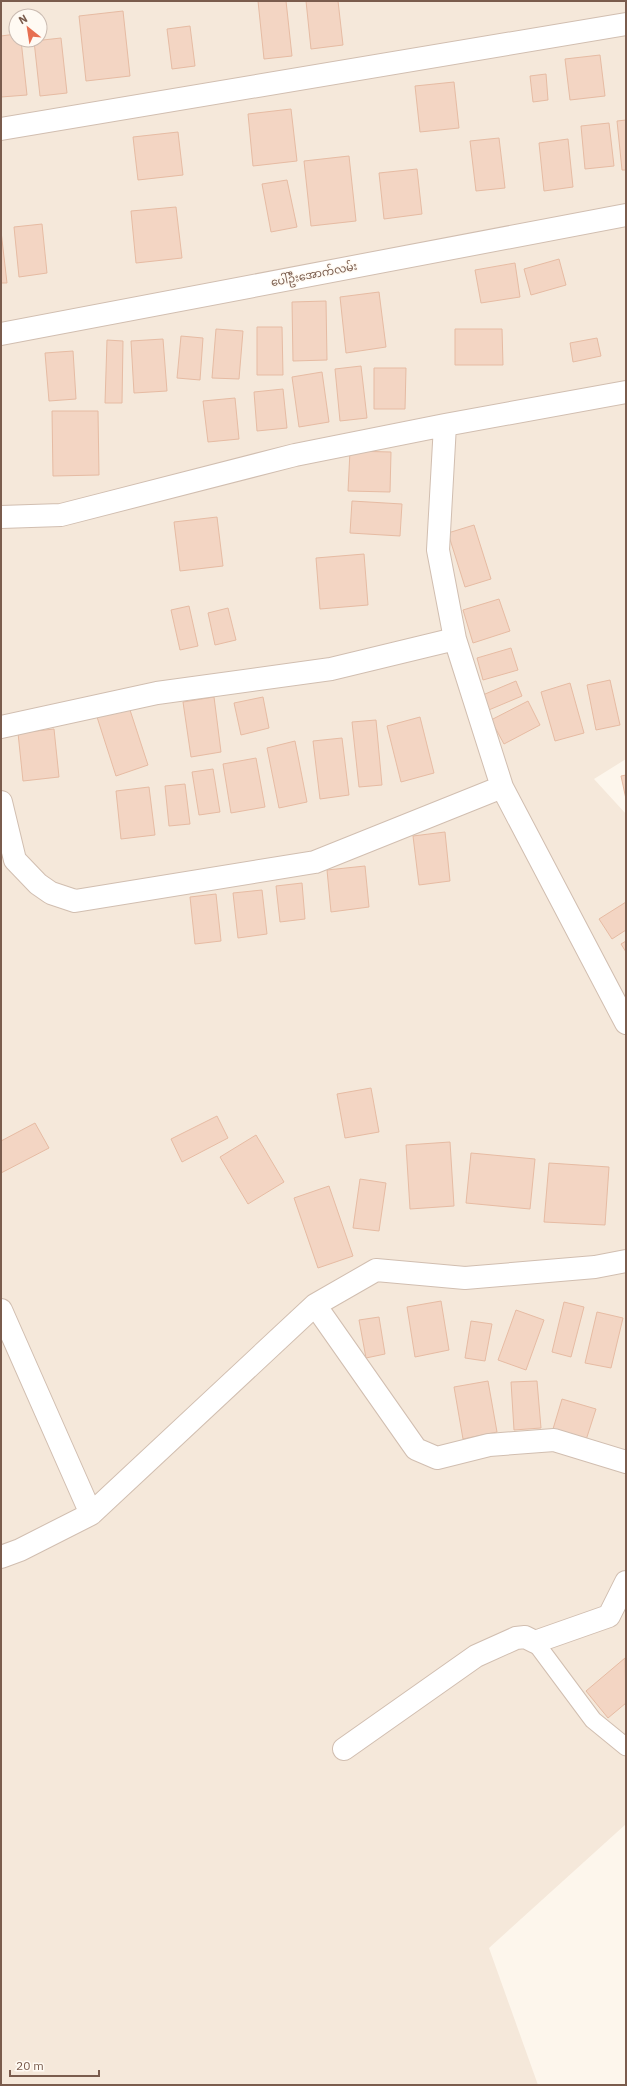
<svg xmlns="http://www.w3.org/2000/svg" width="627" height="2086" viewBox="0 0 627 2086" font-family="'IBM Plex Sans','Noto Sans Myanmar',sans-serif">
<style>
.residential{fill:#f5e8da;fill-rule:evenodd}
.building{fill:#f3d5c3;stroke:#e6bba3}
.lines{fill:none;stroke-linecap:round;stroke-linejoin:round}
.service-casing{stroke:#d1beb0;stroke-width:19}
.minor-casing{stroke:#d1beb0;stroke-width:24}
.service{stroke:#fff;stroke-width:17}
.minor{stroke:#fff;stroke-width:22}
.labels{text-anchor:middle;stroke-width:3;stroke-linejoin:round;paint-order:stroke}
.street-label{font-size:11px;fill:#7a5c4d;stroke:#fffaf3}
</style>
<rect width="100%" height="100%" fill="#fdf6ec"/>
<path class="residential" d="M1 1H626V759L594 779 626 814V1824L489 1948 538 2085H1ZM16 16H40V40H16Z"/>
<path class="building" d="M258 1H286L292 56 264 59Z
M306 1H338L343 45 311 49Z
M123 11 130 76 86 81 79 16Z
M190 26 195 66 172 69 167 29Z
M16 34V40H21L27 95 1 97V36Z
M61 38 67 93 40 96 34 41Z
M600 55 605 96 570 100 565 59Z
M546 74 548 100 533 102 530 76Z
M454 82 459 128 420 132 415 86Z
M291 109 297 161 253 166 248 114Z
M626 120V170H622L617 121Z
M609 123 614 166 585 169 581 126Z
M178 132 183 175 138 180 133 137Z
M499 138 505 188 476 191 470 141Z
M568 139 573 187 544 191 539 143Z
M349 156 356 221 311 226 304 161Z
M417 169 422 214 384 219 379 173Z
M287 180 297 227 271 232 262 184Z
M176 207 182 258 136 263 131 211Z
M42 224 47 273 19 277 14 227Z
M1 231 7 283H1Z
M559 259 566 285 531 295 524 269Z
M515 263 520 297 481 303 475 270Z
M379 292 386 347 346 353 340 297Z
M326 301 327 360 293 361 292 302Z
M257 327H282L283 375H257Z
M216 329 243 331 239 379 212 378Z
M455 329H502L503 365H455Z
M181 336 203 338 200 380 177 378Z
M597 338 601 356 573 362 570 343Z
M163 339 167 391 134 393 131 341Z
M107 340 123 341 122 403H105Z
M73 351 76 399 49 401 45 353Z
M361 366 367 418 340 421 335 369Z
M374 368H406L405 409H374Z
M322 372 329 422 299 427 292 377Z
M283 389 287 428 257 431 254 392Z
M235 398 239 439 208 442 203 401Z
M52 411H98L99 475 53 476Z
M350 451 391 452 390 492 348 491Z
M352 501 402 504 400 536 350 533Z
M217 517 223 566 180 571 174 522Z
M474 525 491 579 465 587 448 533Z
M364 554 368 605 320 609 316 558Z
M499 599 510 631 473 643 463 610Z
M189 606 198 646 180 650 171 610Z
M228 608 236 640 215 645 208 613Z
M511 648 518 670 483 680 477 658Z
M610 680 620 725 596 730 587 685Z
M516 681 522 696 484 712 478 697Z
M570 683 584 733 555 741 541 692Z
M214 697 221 752 191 757 183 702Z
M263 697 269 728 241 735 234 703Z
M528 701 540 725 504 744 491 720Z
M129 707 148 765 116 776 97 717Z
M420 717 434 773 401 782 387 726Z
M376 720 382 785 359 787 352 722Z
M54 729 59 777 23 781 18 733Z
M342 738 349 795 320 799 313 741Z
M295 741 307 802 279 808 267 748Z
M256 758 265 807 231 813 223 764Z
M213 769 220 812 199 815 192 772Z
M626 775V799L621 776Z
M185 784 190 824 169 826 165 786Z
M149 787 155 835 121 839 116 791Z
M445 832 450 881 419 885 413 836Z
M365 866 369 907 331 912 327 870Z
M302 883 305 919 280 922 276 886Z
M262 890 267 934 238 938 233 893Z
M216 894 221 941 195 944 190 897Z
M626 902V930L612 939 599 919Z
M626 941V952L621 944Z
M371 1088 379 1132 345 1138 337 1094Z
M217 1116 228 1138 182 1162 171 1139Z
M35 1123 49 1148 1 1173V1141Z
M256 1135 284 1182 248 1204 220 1157Z
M450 1142 454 1206 410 1209 406 1145Z
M471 1153 535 1159 530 1209 466 1203Z
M549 1163 609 1167 605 1225 544 1222Z
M360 1179 386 1183 379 1231 353 1228Z
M329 1186 353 1256 318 1268 294 1198Z
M441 1301 449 1350 415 1357 407 1307Z
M564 1302 584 1307 571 1357 552 1352Z
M516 1310 544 1320 526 1370 498 1360Z
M597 1312 623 1318 611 1368 585 1363Z
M379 1317 385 1354 366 1358 359 1320Z
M471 1321 492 1324 485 1361 465 1358Z
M488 1381 497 1432 463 1439 454 1387Z
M537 1381 541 1428 514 1430 511 1382Z
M562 1399 596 1409 586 1440 553 1429Z
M625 1658 626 1703 608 1718 586 1691Z"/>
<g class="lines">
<defs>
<path id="service" d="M535 1642 593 1720 626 1747"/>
<path id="minor" d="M1 129 626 24
M1 334 626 215
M445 425 438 550 455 639 502 787 626 1023
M1 517 61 515 295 455 445 425 626 392
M1 727 157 693 331 669 455 639
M1 802 15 860 38 884 51 893 75 901 315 862 502 787
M315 1305 416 1449 437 1458 489 1445 554 1440 626 1462
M1 1310 91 1514
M1 1557 20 1550 91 1514 315 1305 376 1270 465 1278 595 1267 626 1261
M344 1749 476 1656 516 1638 525 1637 535 1642 609 1616 626 1582"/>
</defs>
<use href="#service" class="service-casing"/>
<use href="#minor" class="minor-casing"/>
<use href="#service" class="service"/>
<use href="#minor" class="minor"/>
</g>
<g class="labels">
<g class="street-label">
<text transform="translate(314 274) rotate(-11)" y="4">ပေါ်ဦးအောက်လမ်း</text>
</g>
</g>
<rect width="627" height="2086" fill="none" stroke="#7a5c4d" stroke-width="4"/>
<g transform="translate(28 28) rotate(330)"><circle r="19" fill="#fffaf3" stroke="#cabbb1"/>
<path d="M0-3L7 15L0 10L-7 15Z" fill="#e76f51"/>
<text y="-6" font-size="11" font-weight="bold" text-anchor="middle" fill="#7a5c4d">N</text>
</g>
<path d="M10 2070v6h89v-6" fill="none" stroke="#7a5c4d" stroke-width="2"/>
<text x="16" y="2070" font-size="12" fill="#7a5c4d" stroke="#fffaf3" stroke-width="3" paint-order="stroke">20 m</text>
</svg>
